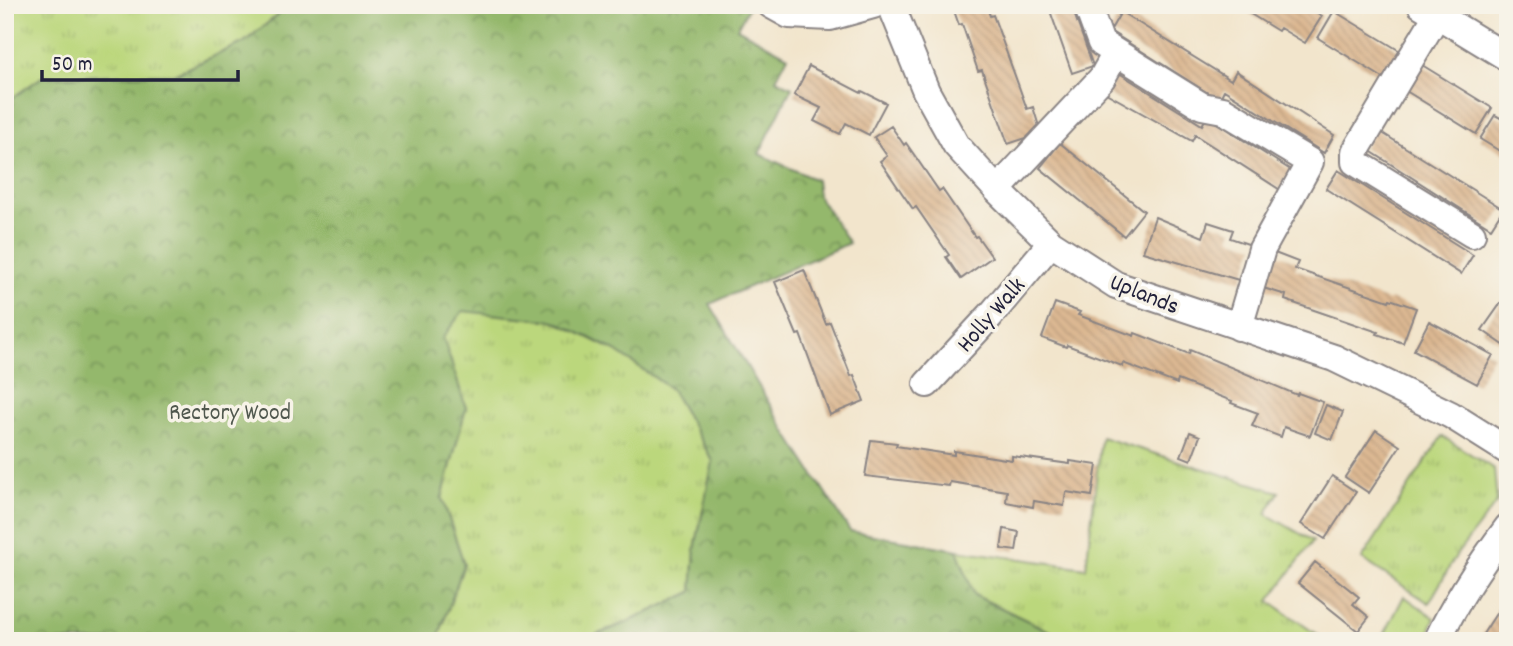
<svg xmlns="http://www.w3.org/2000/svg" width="1513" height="646" viewBox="0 0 1513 646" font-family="Dekko,sans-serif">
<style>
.grass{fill:url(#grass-tufts);stroke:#6e7c5c;stroke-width:2}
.forest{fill:url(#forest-crowns);stroke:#5b6d54;stroke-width:2}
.building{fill:url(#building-back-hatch)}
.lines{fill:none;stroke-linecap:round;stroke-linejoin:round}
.minor-casing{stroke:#8a8484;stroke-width:30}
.minor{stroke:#fff;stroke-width:26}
.labels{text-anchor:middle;stroke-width:7;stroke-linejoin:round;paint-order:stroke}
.street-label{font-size:24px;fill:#22223b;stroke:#f7f3e8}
.park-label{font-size:24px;fill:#50584e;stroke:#f7f3e8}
</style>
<defs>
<pattern id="grass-tufts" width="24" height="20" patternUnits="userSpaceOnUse" patternTransform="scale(1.75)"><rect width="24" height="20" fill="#bbd77c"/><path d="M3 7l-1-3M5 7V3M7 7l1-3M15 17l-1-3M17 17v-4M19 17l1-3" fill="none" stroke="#a0b86c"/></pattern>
<pattern id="forest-crowns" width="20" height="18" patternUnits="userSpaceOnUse" patternTransform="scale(1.75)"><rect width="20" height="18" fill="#94b86c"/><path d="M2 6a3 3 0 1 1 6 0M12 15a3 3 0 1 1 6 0" fill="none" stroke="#78955a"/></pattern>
<pattern id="building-back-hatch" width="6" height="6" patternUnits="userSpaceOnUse" patternTransform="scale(1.75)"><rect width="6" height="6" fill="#dcb892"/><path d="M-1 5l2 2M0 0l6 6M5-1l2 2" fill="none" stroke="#bc9e7f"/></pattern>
</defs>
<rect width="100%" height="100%" fill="#f7f3e8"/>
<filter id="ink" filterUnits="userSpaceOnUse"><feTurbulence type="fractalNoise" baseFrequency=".0143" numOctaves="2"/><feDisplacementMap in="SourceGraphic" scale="14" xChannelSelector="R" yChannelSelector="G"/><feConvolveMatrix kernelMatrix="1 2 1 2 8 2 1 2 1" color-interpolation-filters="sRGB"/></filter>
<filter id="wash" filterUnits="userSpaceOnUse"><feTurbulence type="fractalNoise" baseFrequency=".00686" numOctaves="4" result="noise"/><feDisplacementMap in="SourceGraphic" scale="28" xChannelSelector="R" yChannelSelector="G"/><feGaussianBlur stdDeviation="1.57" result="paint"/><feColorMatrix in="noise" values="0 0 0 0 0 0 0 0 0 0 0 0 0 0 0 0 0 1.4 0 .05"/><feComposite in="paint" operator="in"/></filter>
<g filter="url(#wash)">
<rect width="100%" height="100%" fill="#f2e5cc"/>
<path class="grass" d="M5 5H290L243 43 174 74 42 77 5 103Z
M462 310 555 321 616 351 671 389 713 461 695 549 692 592 628 622 581 641H437L464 564 442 498 466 408 443 337Z
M1442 436 1494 469 1497 502 1457 554 1429 603 1362 559Z
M1101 437 1279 492 1266 514 1313 541 1269 601 1326 641H1070L974 595 957 550 1086 568Z
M1404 596 1435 618 1425 641H1381Z"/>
<path class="forest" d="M290 5H750L737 28 788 56 776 79 792 87 759 154 816 180 818 196 849 243 710 304 788 435 850 531 957 550 974 595 1070 641H581L628 622 692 592 695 549 713 461 671 389 616 351 555 321 463 311 443 337 466 408 442 498 464 564 437 641H5V103L42 77 175 74 243 43Z"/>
<g id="blocks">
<path class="building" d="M952 5H986L990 16 993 15 1027 109 1033 107 1041 133 1008 144 982 70 978 71 962 24 959 25Z
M1048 5H1071L1093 66 1072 73Z
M1236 5H1305L1322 16 1305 43 1280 28 1278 31Z
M1334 11 1405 54 1388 81 1318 38Z
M1121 12 1231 80 1236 71 1334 135 1324 153 1224 90 1219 100 1110 31Z
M1422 65 1492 108 1476 134 1406 91Z
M809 66 861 93 862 91 886 103 869 135 846 123 840 134 814 121 821 108 794 95Z
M1119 73 1202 125 1207 117 1297 174 1285 193 1195 135 1192 141 1106 93Z
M1495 115 1508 122V156L1480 139Z
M891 126 904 145 906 143 939 191 942 189 975 237 977 236 992 257 961 279 946 257 949 255 916 207 913 209 880 161 887 156 874 137Z
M1376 129 1503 209 1491 228 1364 147Z
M1060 143 1144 211 1124 236 1040 168Z
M1338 170 1473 255 1461 274 1326 189Z
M1155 217 1203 237 1208 222 1233 230 1230 238 1254 246 1242 281 1143 252Z
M1272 252 1298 262 1295 269 1389 301 1390 299 1416 308 1403 343 1377 334 1378 332 1285 300 1286 295 1260 287Z
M804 270 826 324 830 322 851 376 854 375 864 401 830 415 800 334 797 335 775 282Z
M1508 293V348L1482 330Z
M1055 303 1080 312 1078 315 1134 336 1135 333 1189 354 1190 350 1297 395 1298 393 1323 402 1310 436 1284 427 1281 437 1252 426 1258 413 1231 403 1232 401 1178 380 1177 384 1123 363 1122 366 1067 345 1066 347 1042 338Z
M1429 321 1493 355 1477 384 1414 350Z
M1326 405 1343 412 1332 440 1315 433Z
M1376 430 1400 446 1369 493 1345 477Z
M1190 432 1200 436 1191 460 1181 456Z
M871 440 897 443 896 446 954 455V451L1012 460V456L1070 464V461L1097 465 1092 496 1066 492 1064 506 1034 501 1033 507 1006 502 1007 491 950 482 949 486 865 476Z
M1332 476 1356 492 1325 539 1301 524Z
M1004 529 1019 532 1016 551 1001 549Z
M1315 562 1359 597 1353 604 1369 617 1358 631 1298 583Z
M1501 606 1508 610V635L1504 641H1495L1483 634Z"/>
</g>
</g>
<g filter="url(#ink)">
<use href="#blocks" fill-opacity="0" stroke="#8a8484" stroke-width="2"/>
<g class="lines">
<defs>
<path id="minor" d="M771 5 789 15 830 17 873 5
M891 5 926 91 956 145 997 190 1051 243 1116 285 1334 358 1451 415 1508 451
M1087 5 1101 43 1202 106 1223 110 1310 162 1262 249 1239 327
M1421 5 1508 58
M1437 15 1355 152V162L1472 234
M997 190 1102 78 1116 53
M927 384 990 316 1051 243
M1437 641C1456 600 1481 563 1508 527"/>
</defs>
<use href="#minor" class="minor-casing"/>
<use href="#minor" class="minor"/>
</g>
</g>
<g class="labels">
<g class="street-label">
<text transform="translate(1145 293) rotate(22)" y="8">Uplands</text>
<text transform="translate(990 314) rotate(-49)" y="8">Holly Walk</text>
</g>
<g class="park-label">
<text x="230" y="419">Rectory Wood</text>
</g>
</g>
<rect width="1513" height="646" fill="none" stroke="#f7f3e8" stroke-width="28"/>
<path d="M42 70v10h196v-10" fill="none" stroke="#22223b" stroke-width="3.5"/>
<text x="52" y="70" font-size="21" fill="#22223b" stroke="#f7f3e8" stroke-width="5" paint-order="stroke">50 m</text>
</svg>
